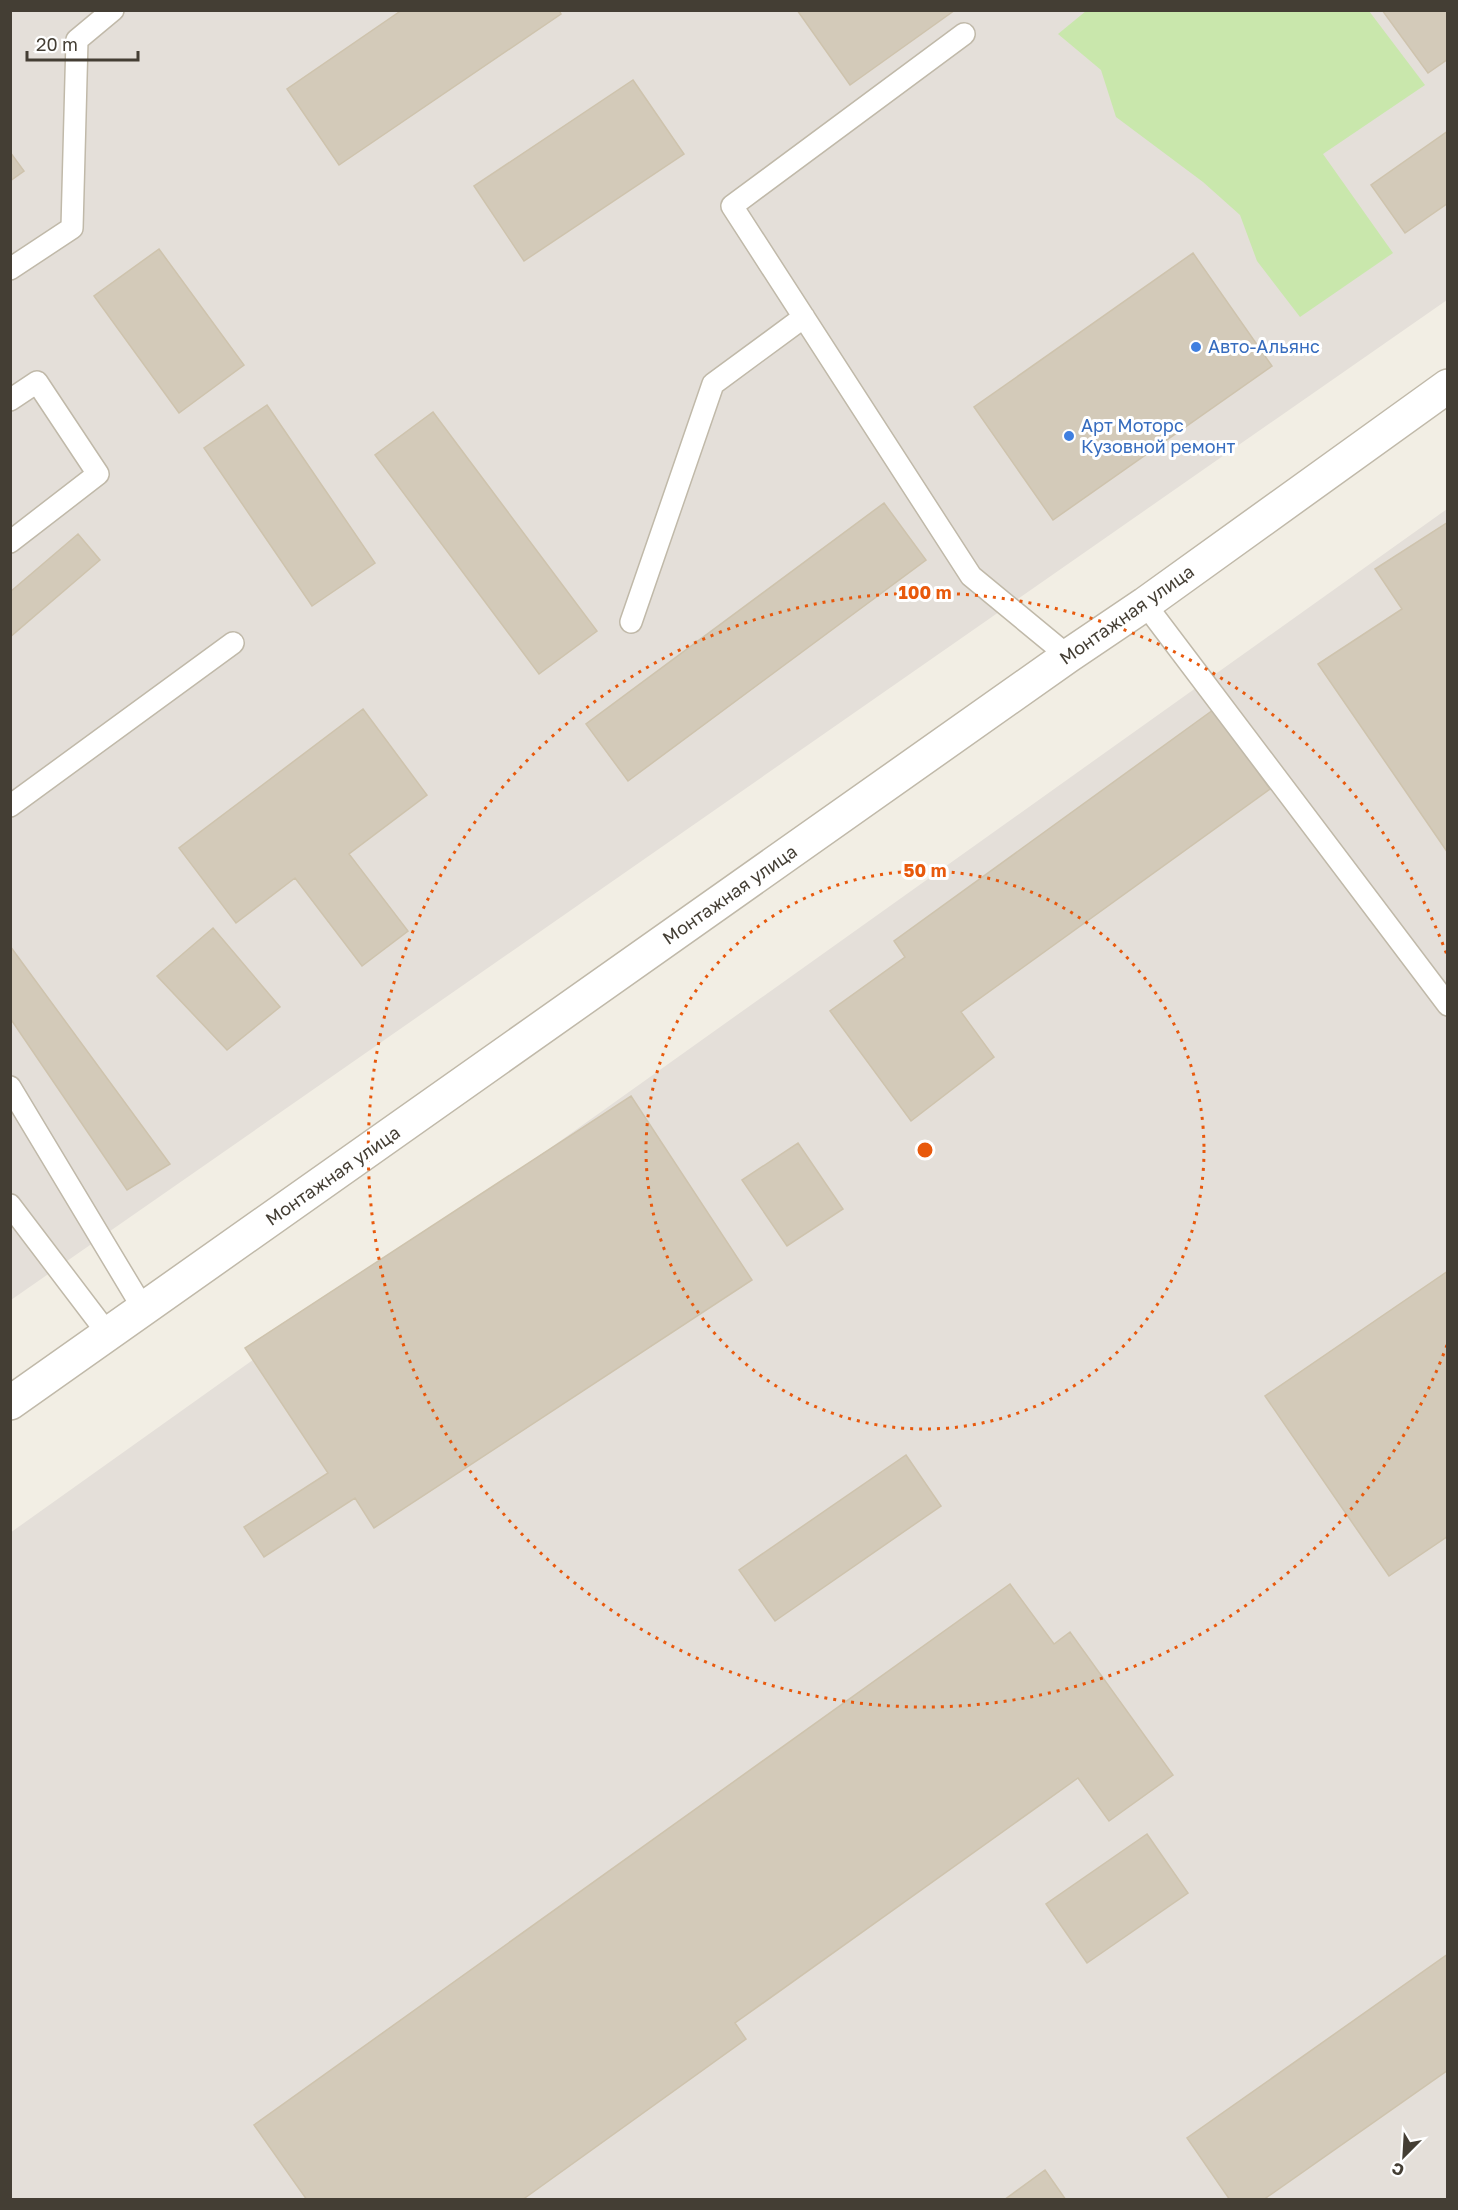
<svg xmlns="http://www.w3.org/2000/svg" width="1458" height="2210" viewBox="0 0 1458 2210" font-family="'Golos Text',sans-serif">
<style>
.industrial{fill:#e4dfd9}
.green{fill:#c9e7ac}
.building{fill:#d3cab9;stroke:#cec3ad;stroke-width:1.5}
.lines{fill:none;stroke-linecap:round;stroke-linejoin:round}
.service-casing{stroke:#c0b9a9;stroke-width:24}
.tertiary-casing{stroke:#c0b9a9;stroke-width:36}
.service{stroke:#fff;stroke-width:21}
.tertiary{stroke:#fff;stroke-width:33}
.ring{fill:none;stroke:#e8590c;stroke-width:3;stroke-dasharray:3 6}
.shop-dot{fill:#3f7fe0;stroke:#fff;stroke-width:2}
.labels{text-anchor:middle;stroke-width:6;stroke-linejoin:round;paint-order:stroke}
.shop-label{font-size:18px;fill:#366cbe;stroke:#fff;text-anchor:start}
.street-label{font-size:18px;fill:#443e34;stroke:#fff}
.centre{fill:#e8590c;stroke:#fff;stroke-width:3}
.ring-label{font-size:18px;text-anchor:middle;font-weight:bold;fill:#e8590c;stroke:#fff;stroke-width:6;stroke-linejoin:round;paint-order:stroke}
</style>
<rect width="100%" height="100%" fill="#f2eee4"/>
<path class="industrial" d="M11 11H1447V300L11 1300Z
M1447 509V2199H11L10 1533Z"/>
<path class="green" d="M1086 11H1369L1425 85 1323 154 1393 253 1300 317 1257 261 1240 215 1203 182 1116 117 1101 70 1058 34Z"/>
<path class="building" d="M402 10H559L561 14 339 165 287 89Z
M797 10H955L850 85Z
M1382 10H1448V59L1428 73Z
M633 80 684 154 524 261 474 186Z
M1448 131V203L1405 233 1371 185Z
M10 152 24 171 10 181Z
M159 249 244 365 179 413 94 296Z
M1193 253 1272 366 1053 520 974 407Z
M267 405 375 563 312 606 204 448Z
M433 412 597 631 539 674 375 455Z
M884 503 926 560 628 781 586 724Z
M1448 522V853L1318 664 1402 609 1375 569Z
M78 534 100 560 10 637V592Z
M363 709 427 795 349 854 408 931 362 966 295 878 236 923 179 848Z
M1213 710 1270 789 961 1012 994 1057 911 1121 830 1011 905 957 894 941Z
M213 928 280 1007 227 1050 157 976Z
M10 946 170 1164 127 1190 10 1018Z
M631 1096 752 1280 374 1528 355 1498 264 1557 244 1527 328 1473 245 1348Z
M798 1143 843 1209 787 1246 742 1180Z
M1448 1271V1536L1389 1576 1265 1396Z
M906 1455 941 1506 775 1621 739 1570Z
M1010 1584 1054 1644 1070 1632 1173 1775 1109 1821 1078 1778 735 2023 746 2039 522 2200H307L254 2125Z
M1147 1834 1188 1893 1087 1963 1046 1904Z
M1448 1954V2070L1263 2200H1230L1187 2138Z
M1045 2170 1066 2200H1004Z"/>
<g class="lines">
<defs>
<path id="service" d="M964 34 732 206 971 576 1068 656
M10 269 72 228 77 40 113 10
M10 400 37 382 98 474 10 542
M1145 604 1448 1005
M631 622 713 384 804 317
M10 806 233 643
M10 1087 144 1310
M10 1205 108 1334"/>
<path id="tertiary" d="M10 1403 1068 656 1145 604 1448 386"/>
</defs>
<use href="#service" class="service-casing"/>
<use href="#tertiary" class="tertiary-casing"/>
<use href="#service" class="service"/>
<use href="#tertiary" class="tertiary"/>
</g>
<g class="ring">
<circle cx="925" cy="1150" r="279"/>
<path d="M1447 1345A557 557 0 1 1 1447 955"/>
</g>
<g class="shop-dot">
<circle cx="1196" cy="347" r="6"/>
<circle cx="1069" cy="436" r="6"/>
</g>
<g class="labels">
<g class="shop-label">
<text x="1208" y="353">Авто-Альянс</text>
<text x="1081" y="432">Арт Моторс<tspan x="1081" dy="21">Кузовной ремонт</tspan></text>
</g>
<g class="street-label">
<text transform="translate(1127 615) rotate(-35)" y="6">Монтажная улица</text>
<text transform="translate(730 895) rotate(-35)" y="6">Монтажная улица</text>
<text transform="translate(333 1176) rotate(-35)" y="6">Монтажная улица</text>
</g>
</g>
<circle cx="925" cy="1150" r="9" class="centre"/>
<g class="ring-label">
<text x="925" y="599">100 m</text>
<text x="925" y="877">50 m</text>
</g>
<rect width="1458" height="2210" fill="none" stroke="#443e34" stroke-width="24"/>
<g transform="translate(1404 2156) rotate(204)" stroke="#ffffff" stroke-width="4.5" paint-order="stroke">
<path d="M0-4.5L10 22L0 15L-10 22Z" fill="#443e34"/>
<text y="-9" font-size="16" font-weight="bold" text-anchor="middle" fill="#443e34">С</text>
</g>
<path d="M27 51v9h111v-9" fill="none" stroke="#443e34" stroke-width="3"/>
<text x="36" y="51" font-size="18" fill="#443e34" stroke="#ffffff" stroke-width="4.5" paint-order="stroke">20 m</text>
</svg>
